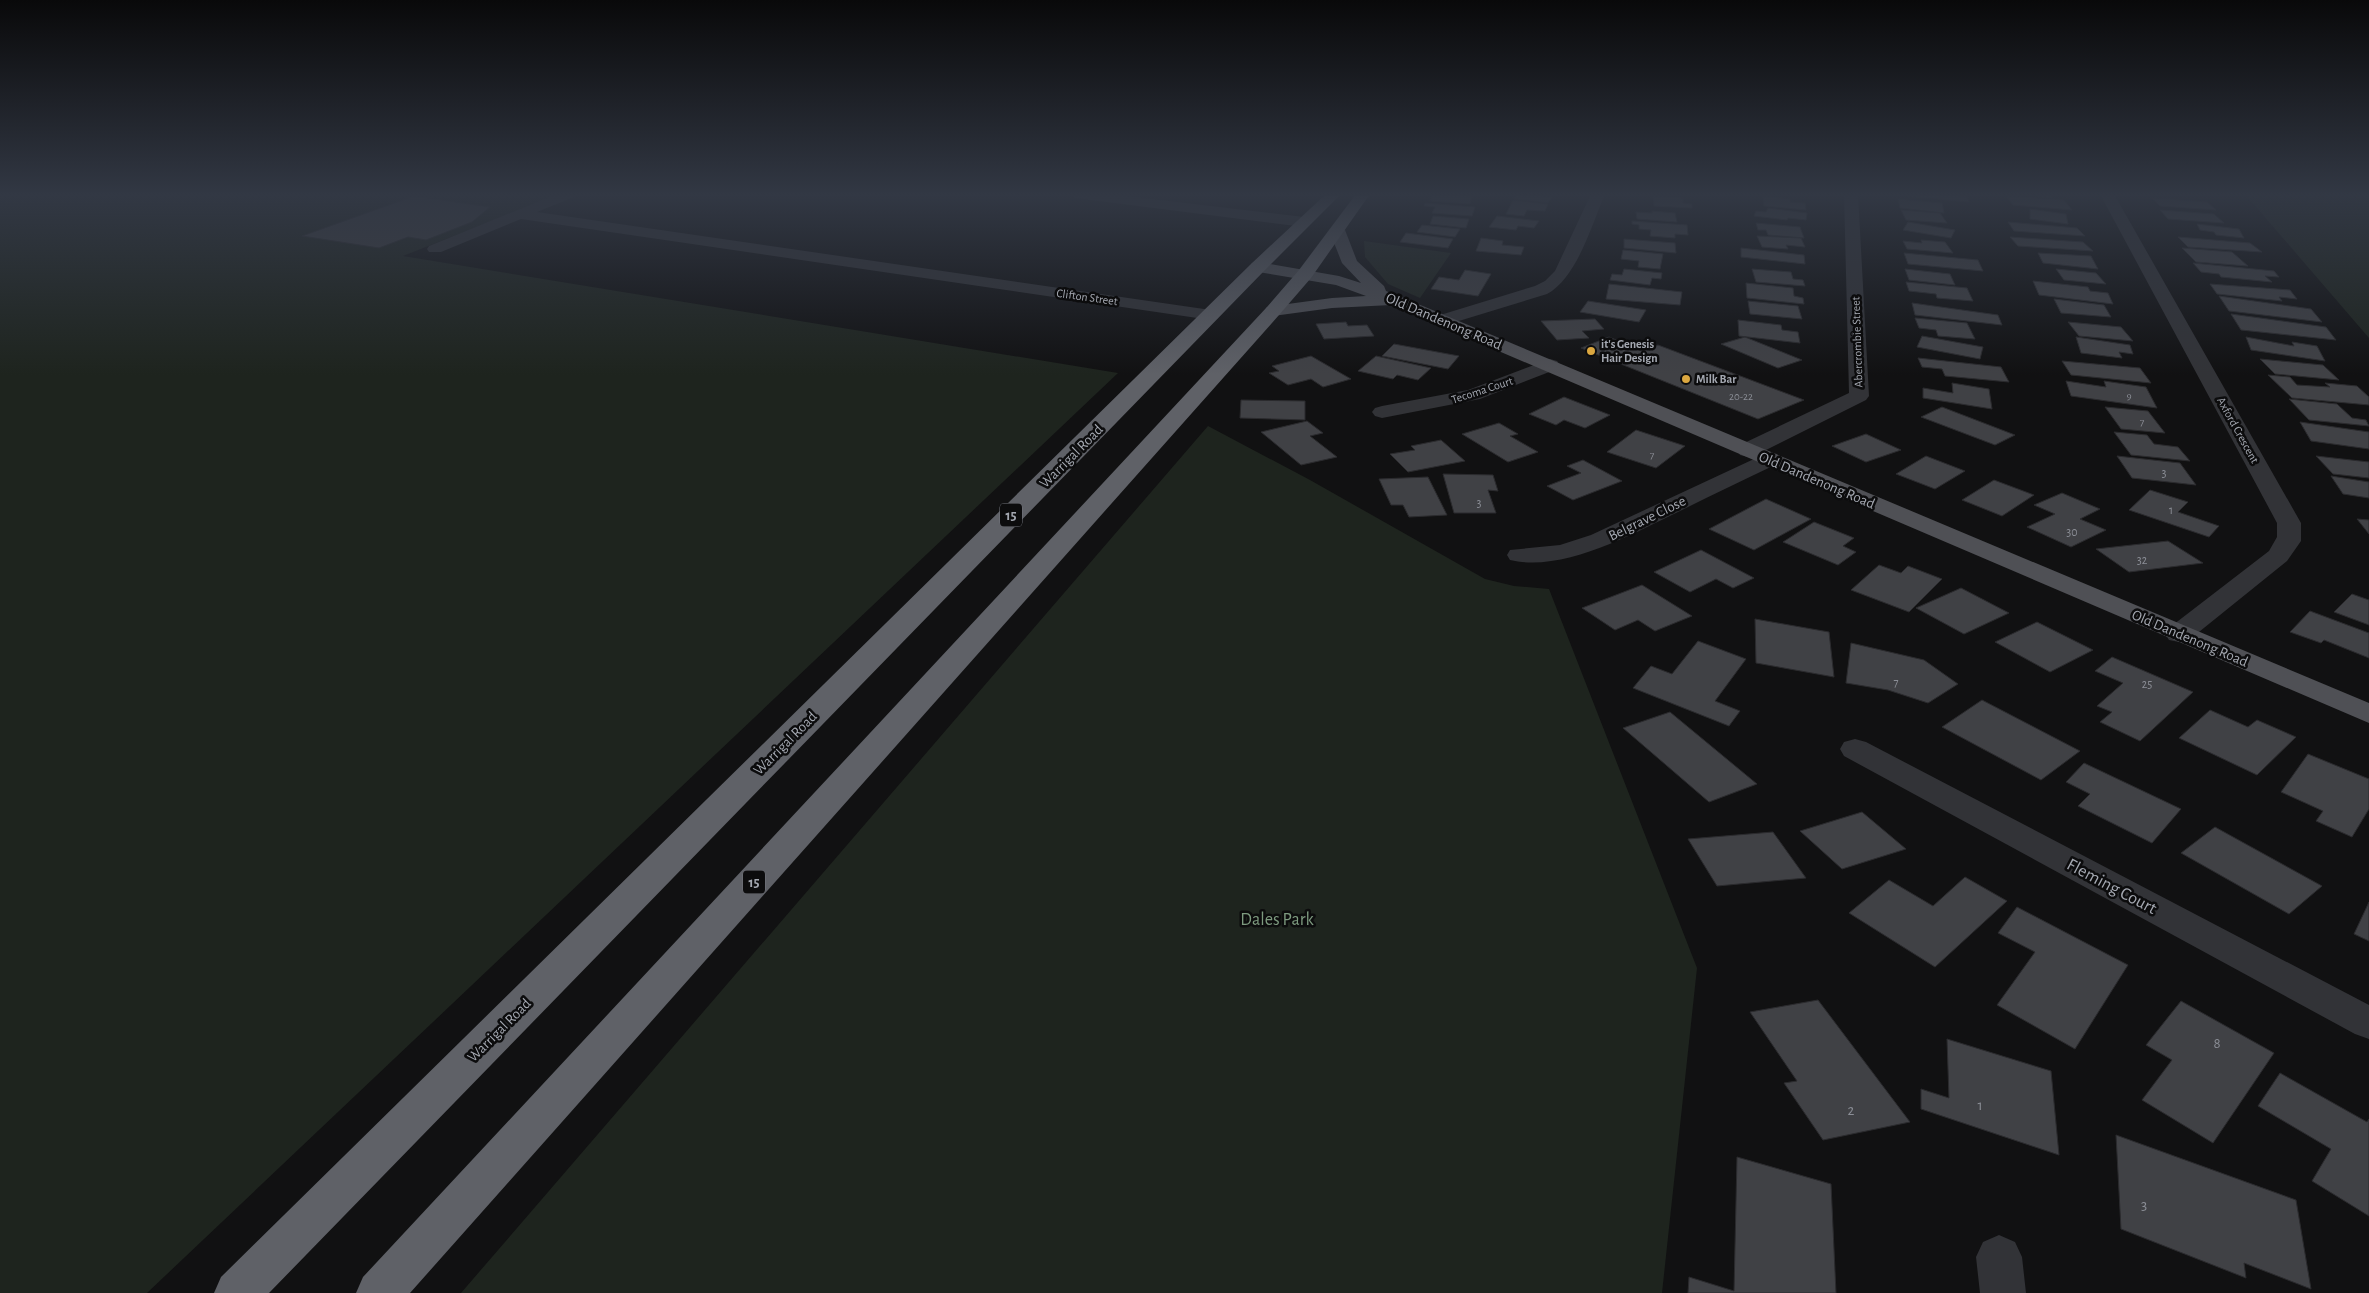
<svg xmlns="http://www.w3.org/2000/svg" width="2369" height="1293" viewBox="0 0 2369 1293" font-family="'Alegreya Sans',sans-serif">
<style>
.green{fill:#1e241e}
.building{fill:#404145;stroke:#2b2b2e}
.lines{fill:none;stroke-linecap:round;stroke-linejoin:round}
.minor{fill:#323337;fill-rule:evenodd}
.major{fill:#4f5055;fill-rule:evenodd}
.highway{fill:#5f6167;fill-rule:evenodd}
.poi-dot{fill:#dba740;stroke:#0c0c0d;stroke-width:2}
.labels{text-anchor:middle;stroke-width:5;stroke-linejoin:round;paint-order:stroke}
.far-number-label{font-size:11px;fill:#8b8e96}
.far-street-label{font-size:12px;fill:#a4a8b1;stroke:#0c0c0d}
.far-poi-label{font-size:12px;font-weight:bold;fill:#a4a8b1;stroke:#0c0c0d;text-anchor:start}
.number-label{font-size:12px;fill:#8b8e96}
.shield{fill:#0c0c0d;stroke:#767980;stroke-width:1}
.shield-label{font-size:14px;font-weight:bold;fill:#a4a8b1}
.street-label{font-size:15px;fill:#a4a8b1;stroke:#0c0c0d}
.near-number-label{font-size:15px;fill:#8b8e96}
.near-street-label{font-size:18px;fill:#a4a8b1;stroke:#0c0c0d}
.near-park-label{font-size:18px;fill:#7d9a7f;stroke:#0c0c0d}
</style>
<rect width="100%" height="100%" fill="#111112"/>
<path class="green" d="M0 194H560L403 256 1118 373 147 1293H0Z
M2245 194H2369V338Z
M1364 241 1451 253 1420 298 1388 284 1365 257Z
M1208 426 1310 480 1485 579 1514 586 1549 589 1697 968 1662 1293H461Z"/>
<path class="building" d="M1432 194H1442L1472 196 1470 204 1430 201Z
M1517 194H1543L1542 196 1552 197 1548 203 1514 199Z
M1897 194 1967 196 1969 202 1897 195Z
M2023 194H2051L2052 198Z
M414 196 490 207 472 222 426 240 408 237 379 248 302 236Z
M1653 196 1683 198V203L1692 204V208L1654 206Z
M1763 196 1790 199V202L1805 203 1806 210 1764 206Z
M2006 196 2064 200 2072 210 2013 205Z
M2152 198 2207 202 2216 210 2160 206Z
M1898 199 1942 203 1944 213 1900 208Z
M1513 200 1548 204 1545 211 1527 210 1524 216 1506 214Z
M1425 203 1475 207 1472 216 1432 213 1435 207 1424 206Z
M1768 208 1807 213 1806 220 1788 218 1787 220 1754 216 1756 211 1766 212Z
M2030 209 2066 214 2068 224 2030 219Z
M1901 210 1940 213 1947 223 1906 220Z
M2160 210 2214 214 2224 223 2168 219Z
M1652 211 1675 213 1677 222 1637 219 1636 212 1652 213Z
M1433 216 1469 219 1466 228 1430 224Z
M1497 216 1539 221 1534 228 1518 226 1516 230 1489 227Z
M1632 221 1687 225 1688 235 1675 234V238L1650 236 1651 230 1639 229V225L1632 224Z
M1908 222 1955 230 1951 238 1903 230Z
M2008 222 2077 228 2085 236 2014 231Z
M1756 223 1800 227 1804 238 1768 235 1766 230H1758Z
M2197 224 2239 229 2244 238 2216 235 2214 232 2200 230Z
M1422 225 1460 229 1455 237 1417 232Z
M1406 233 1453 239 1448 248 1400 242Z
M1757 236 1801 238 1805 247 1786 245 1788 249 1762 247Z
M2010 237 2083 242 2093 251 2018 246Z
M2178 237 2250 243 2262 252 2188 247Z
M1481 238 1503 241 1502 245 1524 247 1521 255 1476 251Z
M1624 239 1675 243 1676 253 1624 248Z
M1921 240 1945 242 1953 253 1907 249 1903 241 1922 243Z
M1741 248 1804 255 1805 264 1741 257Z
M2182 248 2232 252 2248 266 2196 262Z
M1623 250 1663 254 1660 269 1638 267 1639 261 1621 259Z
M1904 253 1978 260 1983 271 1908 264Z
M2038 253 2091 256 2098 269 2043 263Z
M2193 263 2274 271 2279 277 2265 276 2272 282 2221 277 2219 274 2201 272Z
M1624 269 1662 273 1661 279 1652 278 1650 285 1610 280 1612 274 1622 275Z
M1752 269 1791 272 1793 279 1803 280 1805 286 1756 282Z
M1905 269 1950 274 1955 285 1909 280Z
M2056 269 2096 273 2106 284 2064 280Z
M1465 270 1491 274 1478 296 1431 289 1439 277 1459 280Z
M2033 281 2088 287 2090 291 2108 293 2113 304 2039 295Z
M1906 282 1967 288 1973 301 1937 298 1936 294 1909 291Z
M1746 283 1793 288 1794 296 1803 298 1804 304 1747 298Z
M1609 284 1682 292 1680 305 1606 299Z
M2210 284 2290 290 2297 299 2279 297 2282 301 2217 294Z
M2219 296 2311 309 2322 322 2229 311Z
M2054 299 2104 305 2111 317 2061 313Z
M1588 301 1646 310 1639 322 1580 312Z
M1748 301 1798 306 1802 319 1750 314Z
M1912 303 1998 315 2002 325 1915 315Z
M2231 314 2326 327 2336 340 2241 330Z
M1915 318 1967 323 1975 339 1938 336 1936 330 1919 328Z
M1595 319 1604 329 1582 331 1589 338 1557 340 1541 321Z
M1738 320 1781 325 1782 330 1798 332 1800 343 1739 336Z
M1346 322 1348 326 1367 325 1374 336 1324 339 1316 324Z
M2068 322 2121 327 2133 341 2079 336Z
M1922 336 1983 347 1980 359 1917 347Z
M1609 337 1642 351 1658 345 1804 400 1758 419 1581 348Z
M1745 337 1802 360 1778 368 1721 344Z
M2076 337 2130 345 2133 354 2119 352 2122 358 2081 353Z
M2246 337 2294 346 2292 342 2317 346 2325 361 2251 350Z
M1394 344 1459 356 1448 369 1382 356Z
M1311 356 1351 379 1323 387 1311 379 1288 385 1269 373 1279 371 1272 366Z
M1376 356 1431 368 1418 380 1397 375 1393 379 1358 371Z
M1918 358 2001 367 2009 382 1945 376 1942 369 1922 367Z
M2260 359 2323 365 2339 380 2275 374Z
M2062 361 2140 368 2151 383 2071 375Z
M2268 375 2290 377 2297 385 2330 387 2325 383 2357 386 2369 397V405L2292 398Z
M2066 381 2106 387 2104 381 2146 387 2157 408 2071 396Z
M1952 383 1989 389 1992 409 1923 398V388L1953 393Z
M1564 397 1610 415 1585 428 1564 420 1556 425 1529 414Z
M2289 399 2337 404 2352 418 2366 420 2369 426 2309 420Z
M1241 400 1305 401V420L1240 418Z
M1942 407 2015 435 1995 445 1921 417Z
M2105 407 2148 411 2165 433 2121 429Z
M1307 421 1323 433 1310 436 1337 457 1301 465 1261 432Z
M2300 422 2369 432V449L2311 441Z
M1499 423 1518 434 1510 436 1538 452 1508 462 1462 434Z
M1636 430 1685 446 1656 468 1607 452Z
M2114 432 2147 435 2154 444 2178 447 2190 461 2131 455Z
M1866 434 1901 450 1866 462 1832 446Z
M1441 440 1465 461 1408 472 1390 454 1415 450 1411 446Z
M1926 456 1965 471 1935 489 1896 474Z
M2117 456 2180 463 2196 485 2132 478Z
M2316 456 2369 462V478L2333 474Z
M1583 460 1622 481 1573 500 1547 486 1581 473 1567 466Z
M1443 474 1493 475 1498 491 1488 490 1496 513H1454Z
M2331 476 2369 482V498L2343 494Z
M1428 477 1447 515 1409 517 1403 505H1391L1379 479Z
M1994 480 2034 495 2002 516 1962 500Z
M2150 490 2188 502 2178 512 2219 526 2209 537 2129 510Z
M2062 493 2100 509 2080 519 2106 530 2071 547 2027 527 2055 514 2034 505Z
M1766 499 1811 519 1754 550 1709 529Z
M2357 519 2369 520V534Z
M1814 522 1854 538 1843 546 1856 552 1838 565 1783 542Z
M2168 541 2203 563 2129 572 2096 549Z
M1701 550 1754 578 1733 588 1716 579 1690 592 1654 572Z
M1879 565 1901 573 1908 566 1942 579 1909 612 1851 590Z
M1642 585 1692 616 1655 631 1638 620 1615 630 1582 608Z
M1961 588 2009 613 1964 634 1916 608Z
M2352 594 2369 600V625L2334 612Z
M2310 611 2369 633V658L2324 640 2321 643 2290 632Z
M1755 619 1829 632 1834 677 1756 663Z
M2037 622 2093 650 2050 672 1995 642Z
M1698 641 1746 659 1715 701 1740 711 1729 726 1633 688 1651 666 1672 674Z
M1851 643 1924 660 1958 684 1928 703 1888 690 1846 683Z
M2112 657 2193 692 2140 741 2100 722 2112 712 2097 706 2123 683 2095 671Z
M1982 700 2080 751 2041 780 1942 727Z
M2210 710 2248 727 2257 720 2296 737 2257 775 2179 738Z
M1670 712 1757 784 1709 802 1623 728Z
M2308 754 2369 779V809L2352 837 2316 821 2323 811 2281 792Z
M2084 763 2181 809 2152 843 2078 806 2090 794 2066 782Z
M1862 812 1906 849 1842 869 1800 831Z
M2215 827 2322 886 2289 914 2181 853Z
M1773 832 1806 878 1717 886 1688 839Z
M1965 877 2007 901 1935 967 1849 913 1889 880 1933 906Z
M2369 902V941L2354 934Z
M2017 907 2128 965 2075 1049 1997 1005 2035 952 1998 933Z
M1818 1000 1910 1122 1823 1140 1784 1083 1797 1081 1750 1012Z
M2181 1001 2274 1053 2213 1143 2142 1100 2172 1060 2146 1045Z
M1947 1039 2051 1071 2059 1155 1921 1109V1089L1949 1098Z
M2280 1073 2367 1122 2369 1119V1216L2312 1181 2331 1149 2258 1106Z
M2116 1135 2296 1200 2311 1289 2244 1263 2246 1278 2121 1229Z
M1737 1157 1831 1184 1836 1293H1688L1689 1277 1734 1291Z"/>
<g class="lines">
<path class="minor" d="M557 194H576L574 197 537 212 1211 310 1217 311 1220 315 1217 319 1211 320 521 219 441 252H429L427 249 429 246Z
M1068 194H1110L1304 217 1312 222 1304 227 1075 198Z
M1591 194H1605C1592 224 1577 278 1547 294L1449 324H1437L1434 320 1437 316 1535 286 1545 281 1555 271Z
M1844 194H1858L1869 396 1866 400 1756 455 1748 457 1740 455 1737 450 1740 445 1849 393Z
M2100 194H2114L2301 523V541L2287 561 2189 640 2179 642 2169 640 2165 634 2169 628 2269 551 2277 537V523Z
M1550 359 1557 361 1560 365 1557 369 1480 399 1382 418 1375 416 1372 412 1375 408 1382 406 1468 390Z
M1769 452 1777 454 1780 459 1777 464C1745 479 1712 495 1680 511 1634 533 1563 573 1510 560L1507 555 1510 550 1560 545 1591 535Z
M1855 739 1866 742 2369 1005V1039L2355 1034 1844 756 1840 749 1844 742Z
M1999 1235 2015 1242 2022 1257 2026 1293H1980L1976 1257 1983 1242Z"/>
<path class="major" d="M1337 225 1345 230 1357 261 1384 286 1386 291 1399 296 2369 703V723L1391 305 1332 308 1273 316 1267 315 1264 311 1267 307 1273 306 1332 298 1366 296 1336 285 1252 271 1250 267 1252 263 1258 262 1339 276 1361 283 1342 263 1329 230Z"/>
<path class="highway" d="M1326 194H1341L1264 271 269 1293H214L221 1277 1252 263Z
M1356 194H1370L1311 278 1279 315 410 1293H356L363 1277 1267 307 1299 270Z"/>
</g>
<linearGradient id="sky" x2="0" y2="1"><stop stop-color="#09090a"/><stop offset="0.52" stop-color="#323844"/><stop offset="1" stop-color="#323844" stop-opacity="0"/></linearGradient>
<rect width="2369" height="375" fill="url(#sky)"/>
<g class="poi-dot">
<circle cx="1591" cy="351" r="5"/>
<circle cx="1686" cy="379" r="5"/>
</g>
<g class="labels">
<g class="far-number-label">
<text x="2129" y="399">9</text>
<text x="1741" y="400">20-22</text>
<text x="2142" y="426">7</text>
<text x="1652" y="459">7</text>
</g>
<g class="far-street-label">
<text transform="translate(1087 297) rotate(8)" y="4">Clifton Street</text>
<text transform="translate(1857 342) rotate(-92)" y="4">Abercrombie Street</text>
<text transform="translate(1482 390) rotate(-18)" y="4">Tecoma Court</text>
<text transform="translate(2238 430) rotate(61)" y="4">Axford Crescent</text>
</g>
<g class="far-poi-label">
<text x="1601" y="348">it's Genesis<tspan x="1601" dy="14">Hair Design</tspan></text>
<text x="1696" y="383">Milk Bar</text>
</g>
<g class="number-label">
<text x="2164" y="477">3</text>
<text x="1479" y="507">3</text>
<text x="2171" y="514">1</text>
<text x="2072" y="536">30</text>
<text x="2142" y="564">32</text>
<text x="1896" y="686">7</text>
<text x="2147" y="688">25</text>
</g>
<g class="shield">
<rect x="1000" y="503.5" width="22" height="23" rx="4"/>
<rect x="743" y="870.5" width="22" height="23" rx="4"/>
</g>
<g class="shield-label">
<text x="1011" y="520">15</text>
<text x="754" y="887">15</text>
</g>
<g class="street-label">
<text transform="translate(1444 321) rotate(23)" y="5">Old Dandenong Road</text>
<text transform="translate(1071 456) rotate(-45)" y="5">Warrigal Road</text>
<text transform="translate(1817 480) rotate(23)" y="5">Old Dandenong Road</text>
<text transform="translate(1647 518) rotate(-26)" y="5">Belgrave Close</text>
<text transform="translate(2190 638) rotate(23)" y="5">Old Dandenong Road</text>
<text transform="translate(785 743) rotate(-45)" y="5">Warrigal Road</text>
<text transform="translate(499 1030) rotate(-45)" y="5">Warrigal Road</text>
</g>
<g class="near-number-label">
<text x="2217" y="1048">8</text>
<text x="1980" y="1110">1</text>
<text x="1851" y="1115">2</text>
<text x="2144" y="1210">3</text>
</g>
<g class="near-street-label">
<text transform="translate(2112 886) rotate(28)" y="6">Fleming Court</text>
</g>
<g class="near-park-label">
<text x="1277" y="925">Dales Park</text>
</g>
</g>
</svg>
